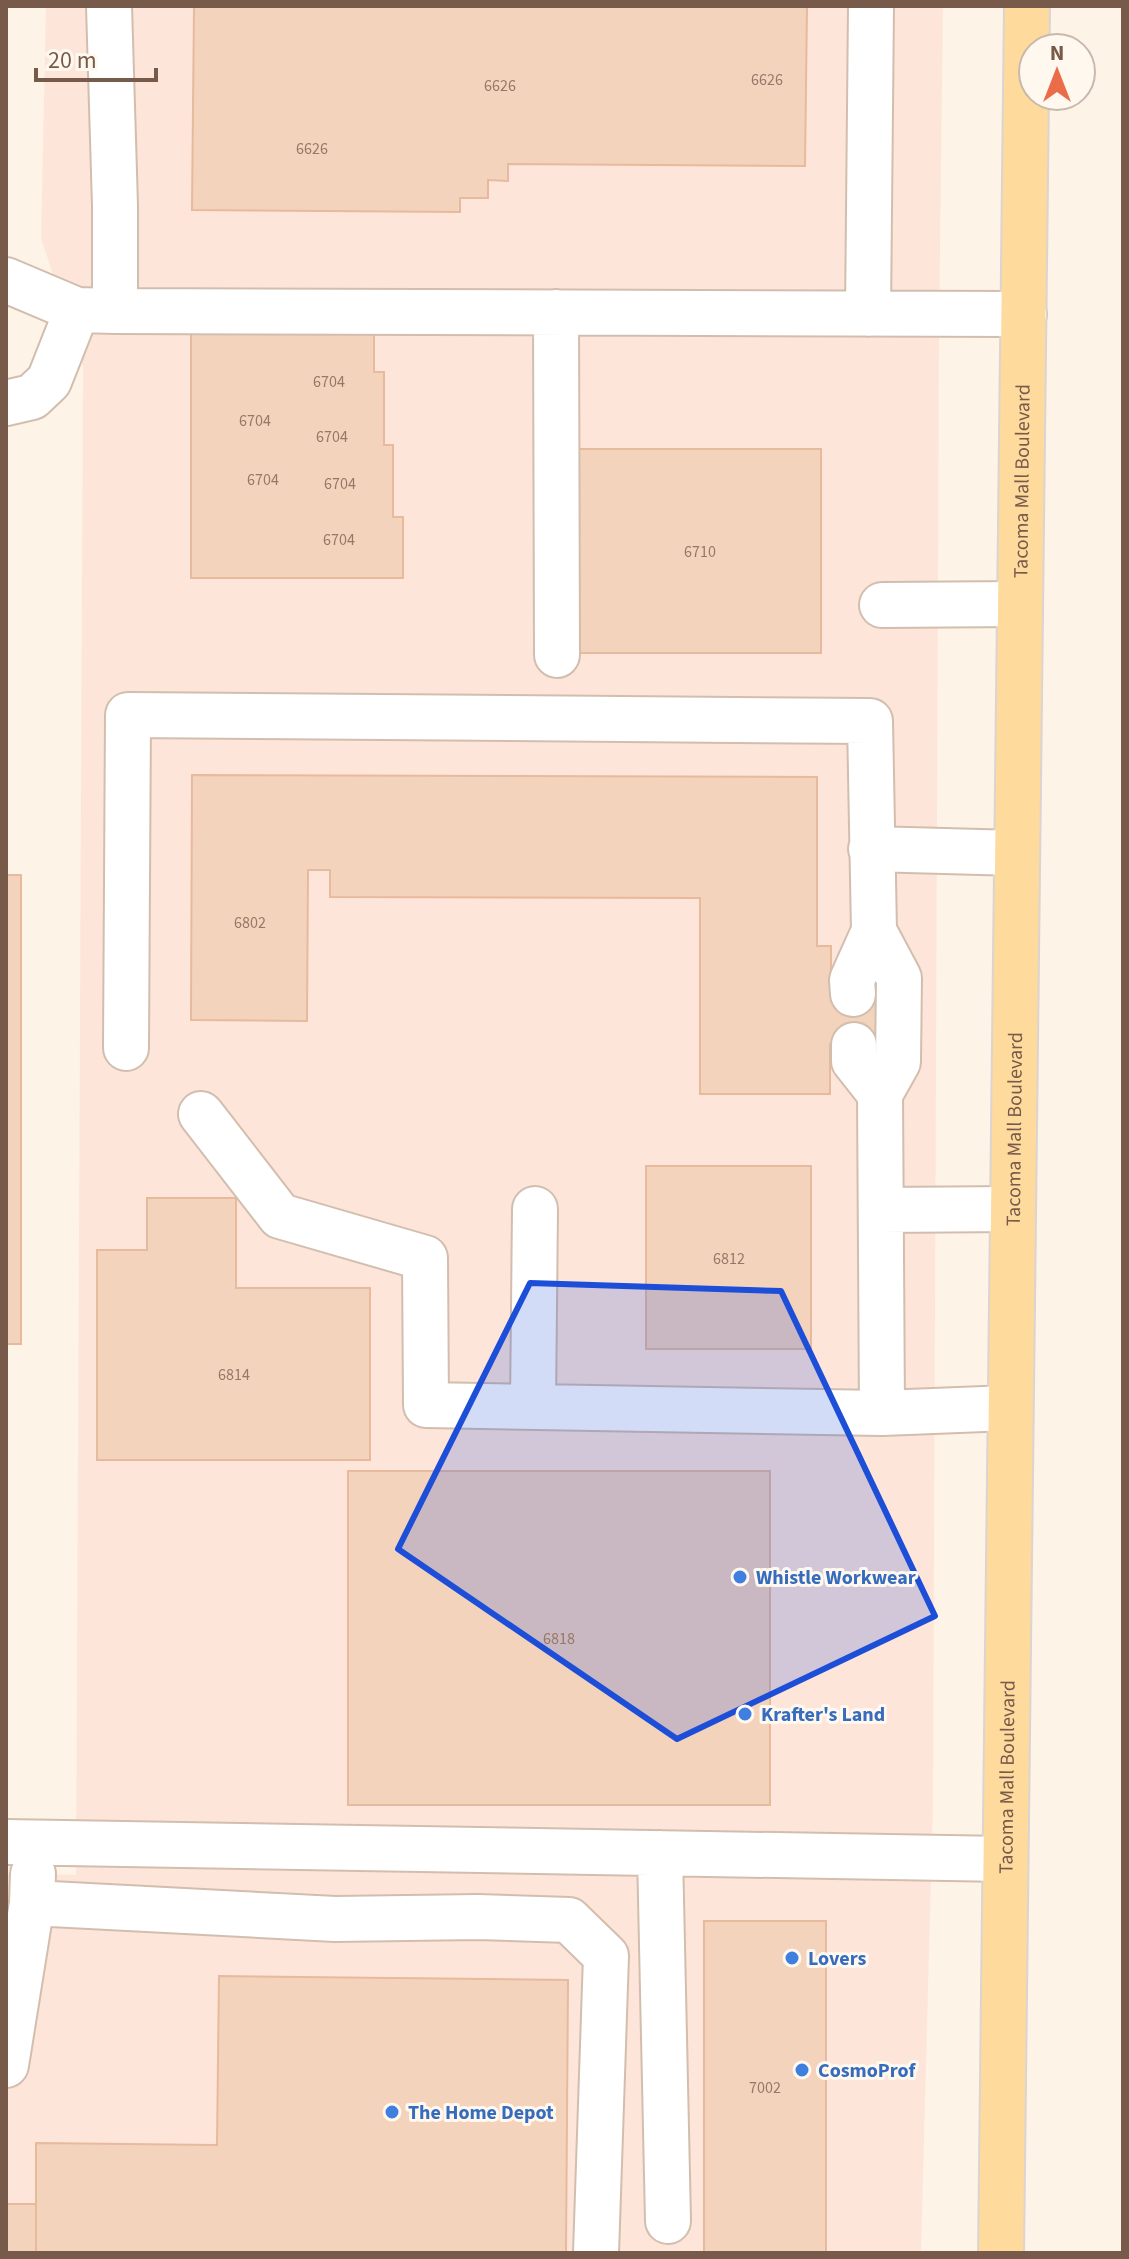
<svg xmlns="http://www.w3.org/2000/svg" width="1129" height="2259" viewBox="0 0 1129 2259" font-family="'Source Sans 3',sans-serif">
<style>
.commercial{fill:#fee5da}
.building{fill:#f4d3bd;stroke:#e7b99d;stroke-width:2}
.lines{fill:none;stroke-linecap:round;stroke-linejoin:round}
.minor-casing{stroke:#d2beae;stroke-width:48}
.major-casing{stroke:#dcd4d0;stroke-width:48}
.minor{stroke:#fff;stroke-width:44}
.major{stroke:#feda9d;stroke-width:44}
.marked{fill:#1d4ed8;fill-opacity:0.2;stroke:#1d4ed8;stroke-width:6;stroke-linejoin:round}
.shop-dot{fill:#3f7fe0;stroke:#fff8ee;stroke-width:3}
.labels{text-anchor:middle;stroke-width:6;stroke-linejoin:round;paint-order:stroke}
.number-label{font-size:16px;fill:#977867}
.street-label{font-size:20px;fill:#785a4a;stroke:#fff8ee}
.shop-label{font-size:20px;font-weight:bold;fill:#366cbe;stroke:#fff8ee;text-anchor:start}
</style>
<rect width="100%" height="100%" fill="#fdf4e7"/>
<path class="commercial" d="M46 6H943L939 334 933 1803 921 2253H6V1873L76 1875 83 366 41 238Z"/>
<path class="building" d="M194 6H807L805 166 508 164V181L488 180V198H460V212L192 210Z
M191 331H374V372H384V445H393V517H403V578H191Z
M579 449H821V653H579Z
M192 775 817 777V946H831V994H883L882 1044H830V1094H700V898L330 897V870H308L307 1021 191 1020Z
M6 875H21V1344H6Z
M646 1166H811V1349H646Z
M147 1198H236V1288H370V1460H97V1250H147Z
M348 1471H770V1805H348Z
M704 1921H826V2252H704Z
M219 1976 568 1980 566 2253H36V2143L217 2145Z
M6 2204H36V2253H6Z"/>
<g class="lines">
<defs>
<path id="minor" d="M109 6 115 206V311
M6 280 77 310 115 311 1024 314
M556 312 557 655
M868 314 871 6
M6 403 32 397 49 381 77 310
M882 605 1020 604
M871 849 1017 853
M853 994 852 980 874 931
M854 1045V1061L880 1094
M126 1048 128 715 870 721 874 931 899 978 898 1062 880 1094 882 1413
M201 1114 280 1216 425 1258 426 1405 882 1413 1010 1408
M882 1210 1013 1209
M533 1406 535 1209
M6 1842 1005 1859
M660 1853 668 2221
M32 1903 335 1919 478 1917 569 1920 606 1956 596 2253
M6 2065 32 1903 33 1874"/>
<g id="major">
<path id="s1" d="M1001 2253 1027 6"/>
</g>
</defs>
<use href="#minor" class="minor-casing"/>
<use href="#major" class="major-casing"/>
<use href="#minor" class="minor"/>
<use href="#major" class="major"/>
</g>
<path class="marked" d="M530 1283 781 1291 935 1616 677 1739 398 1549Z"/>
<g class="shop-dot">
<circle cx="740" cy="1577" r="8"/>
<circle cx="745" cy="1714" r="8"/>
<circle cx="792" cy="1958" r="8"/>
<circle cx="802" cy="2070" r="8"/>
<circle cx="392" cy="2112" r="8"/>
</g>
<g class="labels">
<g class="number-label">
<text x="767" y="85">6626</text>
<text x="500" y="91">6626</text>
<text x="312" y="154">6626</text>
<text x="329" y="387">6704</text>
<text x="255" y="426">6704</text>
<text x="332" y="442">6704</text>
<text x="263" y="485">6704</text>
<text x="340" y="489">6704</text>
<text x="339" y="545">6704</text>
<text x="700" y="557">6710</text>
<text x="250" y="928">6802</text>
<text x="729" y="1264">6812</text>
<text x="234" y="1380">6814</text>
<text x="559" y="1644">6818</text>
<text x="765" y="2093">7002</text>
</g>
<g class="street-label">
<text dy="7" stroke="none"><textPath href="#s1" startOffset="1772">Tacoma Mall Boulevard</textPath></text>
<text dy="7" stroke="none"><textPath href="#s1" startOffset="1124">Tacoma Mall Boulevard</textPath></text>
<text dy="7" stroke="none"><textPath href="#s1" startOffset="476">Tacoma Mall Boulevard</textPath></text>
</g>
<g class="shop-label">
<text x="756" y="1584">Whistle Workwear</text>
<text x="761" y="1721">Krafter's Land</text>
<text x="808" y="1965">Lovers</text>
<text x="818" y="2077">CosmoProf</text>
<text x="408" y="2119">The Home Depot</text>
</g>
</g>
<rect width="1129" height="2259" fill="none" stroke="#785a4a" stroke-width="16"/>
<g transform="translate(1057 72)"><circle r="38" fill="#fff8ee" stroke="#c9b9ac" stroke-width="2"/>
<path d="M0-6L14 30L0 20L-14 30Z" fill="#eb6c48"/>
<text y="-12" font-size="22" font-weight="bold" text-anchor="middle" fill="#785a4a">N</text>
</g>
<path d="M36 68v12h120v-12" fill="none" stroke="#785a4a" stroke-width="4"/>
<text x="48" y="68" font-size="24" fill="#785a4a" stroke="#fff8ee" stroke-width="6" paint-order="stroke">20 m</text>
</svg>
